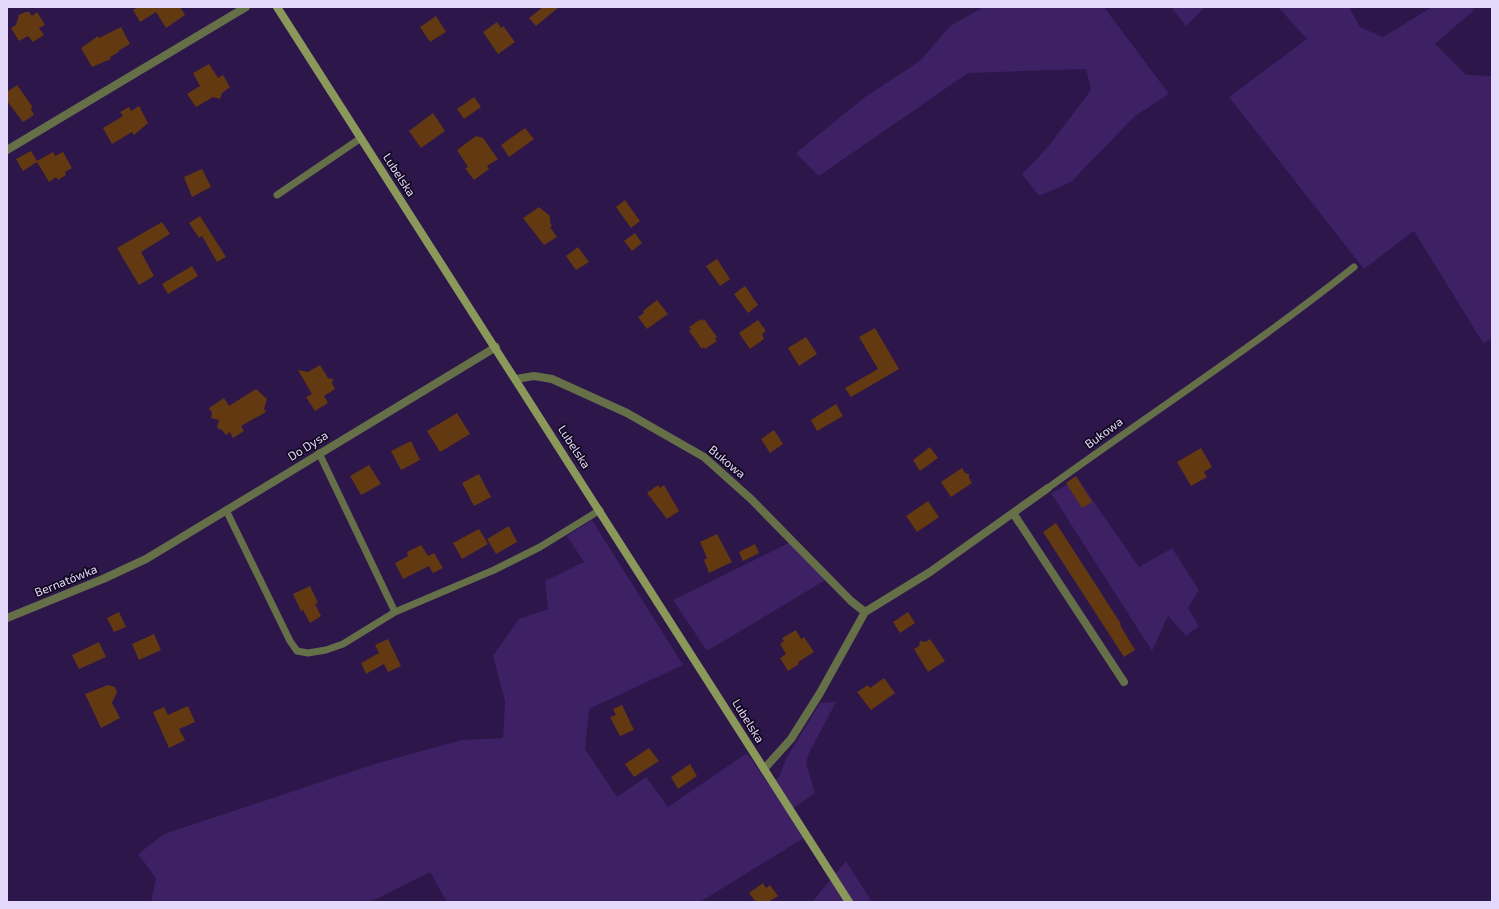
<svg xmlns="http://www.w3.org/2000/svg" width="1499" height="909" viewBox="0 0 1499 909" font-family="'Exo 2',sans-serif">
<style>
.green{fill:#3e2065}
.building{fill:#633911}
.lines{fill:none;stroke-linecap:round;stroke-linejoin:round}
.lane{stroke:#656f48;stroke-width:7}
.street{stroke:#656f48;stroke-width:8}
.secondary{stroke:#8a9959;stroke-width:8}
.labels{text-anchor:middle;stroke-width:3.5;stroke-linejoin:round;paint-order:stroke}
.street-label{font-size:12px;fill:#e4d9fa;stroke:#11081f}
</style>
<rect width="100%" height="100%" fill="#2c164a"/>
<path class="green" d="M984 7H1104L1169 94 1135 116 1071 182 1039 196 1022 174 1047 148 1091 90 1086 69 968 73 819 176 796 153 865 97 920 61 950 26Z
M1171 7H1205L1186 26Z
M1278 7H1349L1360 27 1383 37 1432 7H1471L1474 10 1435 44 1466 75 1492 76V339L1483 343 1414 231 1364 269 1229 97 1307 39Z
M1078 479 1139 567 1172 548 1199 590 1188 608 1199 626 1186 636 1168 616 1152 651 1051 493Z
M592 520 683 665 589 709 585 749 617 797 646 777 668 807 747 753 769 785 779 777 786 759 820 703 836 702 809 753 806 763 815 793 788 812 804 838 700 902H447L430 872 370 902H151L156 878 138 854 164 834 378 763 462 740 503 738 505 701 493 656 519 619 548 609 545 581 584 562 567 536Z
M793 541 829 578 707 651 673 600Z
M846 861 872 902H812Z"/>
<path class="building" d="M139 7H180L185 15 166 28 156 12 140 22 133 10Z
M543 7H559L536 26 529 18Z
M25 12H29L32 16 37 12 45 25 39 28 44 35 33 42 28 36 19 41 11 28 16 25 19 15Z
M436 16 446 32 430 42 420 27Z
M497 22 501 28 503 26 515 42 498 54 483 32Z
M121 27 130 44 118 51 119 52 110 57 111 59 92 67 81 48 98 36 99 38Z
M209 64 218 78 223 75 230 87 222 93 220 99 213 97 196 107 187 94 200 86 193 73Z
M17 85 32 106 31 109 34 115 23 122 7 101V92Z
M474 97 481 107 464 119 457 109Z
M139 106 148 123 134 135 132 132 112 144 103 128 123 116 120 112 129 107 131 111Z
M433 113 445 131 421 148 409 131Z
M525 128 534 139 509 157 501 145Z
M476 136 483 138 498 159 487 166 489 169 474 180 465 168 468 167 457 150Z
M31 151 37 161 53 152 55 156 63 152 72 168 65 172 66 175 58 180 56 177 49 182 37 162 23 171 16 159Z
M202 169 211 187 192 197 184 177Z
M625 200 640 221 631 228 616 207Z
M539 207 550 216V222L552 226 550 227 557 237 544 245 523 218Z
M200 216 226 257 217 262 202 236 199 238 189 223Z
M162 222 170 234 141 252 154 276 139 285 117 248Z
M635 233 642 243 632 251 624 241Z
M578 247 589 262 576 270 566 256Z
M717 259 730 279 720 286 706 266Z
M192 266 198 276 168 294 162 284Z
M745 286 758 305 748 313 734 294Z
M657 300 668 314 647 329 638 317 644 313 643 311Z
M701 319 702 321 704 319 717 337 715 339 717 341 705 349 704 347 702 349 689 331 691 329 689 327Z
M758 320 766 331 762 334 764 339 750 349 739 333Z
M875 328 899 369 851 397 845 388 878 369 859 337Z
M806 337 817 354 799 366 788 348Z
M320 365 328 378 333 379 332 383 335 389 324 396 328 403 315 411 306 397 312 394 298 370 308 372Z
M256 389 267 399 264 409 266 412 241 426 244 431 233 438 230 432 226 435 222 430 217 428 219 420 211 418 212 413 209 408 224 398 229 406Z
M836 404 843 416 817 431 811 420Z
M457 413 470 434 440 452 427 431Z
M774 430 783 444 770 453 761 439Z
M411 441 420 460 401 470 391 451Z
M930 447 938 458 920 471 913 460Z
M1201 448 1212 467 1204 472 1207 477 1191 486 1177 462Z
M369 465 381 484 361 495 350 476Z
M962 468 965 473 969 474V478L972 483 951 497 941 482Z
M479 474 491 497 474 506 462 483Z
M1076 476 1092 502 1082 508 1066 483Z
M658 485 660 488 664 485 679 511 667 519 647 493Z
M928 501 939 517 917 532 906 516Z
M1056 523 1121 624 1120 625 1135 650 1124 657 1043 532Z
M509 526 517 542 496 554 487 539Z
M479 529 488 544 462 559 453 543Z
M717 534 732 562 709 573 704 560 707 558 700 542Z
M755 544 759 553 743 561 739 552Z
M421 545 428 556 434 553 443 568 433 573 429 566 403 579 395 563 408 556 407 552Z
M310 586 318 603 315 604 321 616 310 623 303 610 301 611 293 594Z
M119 612 126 627 114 632 107 618Z
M908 612 915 623 900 633 893 622Z
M796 630 801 639 804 637 814 652 798 662 799 664 788 671 780 658 786 654 780 644 784 641 782 638Z
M154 634 161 650 139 660 132 644Z
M388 639 401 666 388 672 384 664 366 674 361 663 379 653 375 645Z
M930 639 945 661 928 672 914 649 919 646 920 641 925 642Z
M99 642 106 657 79 669 72 655Z
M884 678 895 693 871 710 857 692 868 685 870 688Z
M108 685 115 687 117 692 112 703 120 718 101 728 85 694Z
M622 705 634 730 620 736 610 717 616 715 613 709Z
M188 706 195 722 179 729 185 740 169 748 153 712 164 707 168 715Z
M649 748 659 761 634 777 625 764Z
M690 764 697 776 678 789 671 777Z
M763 883 766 888 770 885 778 896 768 902H756L749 893Z"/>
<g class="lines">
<path class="lane" d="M277 195 361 138
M319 453 395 612
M1048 488C1150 414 1256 345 1354 267
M226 510 290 641 297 651 308 653 326 650 343 644 395 612 494 570 540 547 600 510"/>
<path class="street" d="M7 150 246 7
M516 379 534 376 552 379 627 413 704 457 751 499 851 601 865 612
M1013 513 1124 682
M7 618 103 579 146 559 496 347
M764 769 791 739 820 693 865 612 930 572 1048 488"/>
<path class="secondary" d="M277 7 849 902"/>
</g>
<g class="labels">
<g class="street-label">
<text transform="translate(399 175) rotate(57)" y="4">Lubelska</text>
<text transform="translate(1104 433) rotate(-36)" y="4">Bukowa</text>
<text transform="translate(308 446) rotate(-32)" y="4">Do Dysa</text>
<text transform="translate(574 447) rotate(57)" y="4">Lubelska</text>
<text transform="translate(727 462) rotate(40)" y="4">Bukowa</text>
<text transform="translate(66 581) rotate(-22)" y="4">Bernatówka</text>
<text transform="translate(748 721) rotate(58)" y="4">Lubelska</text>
</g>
</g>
<rect width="1499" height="909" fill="none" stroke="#e4d9fa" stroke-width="16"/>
</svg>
